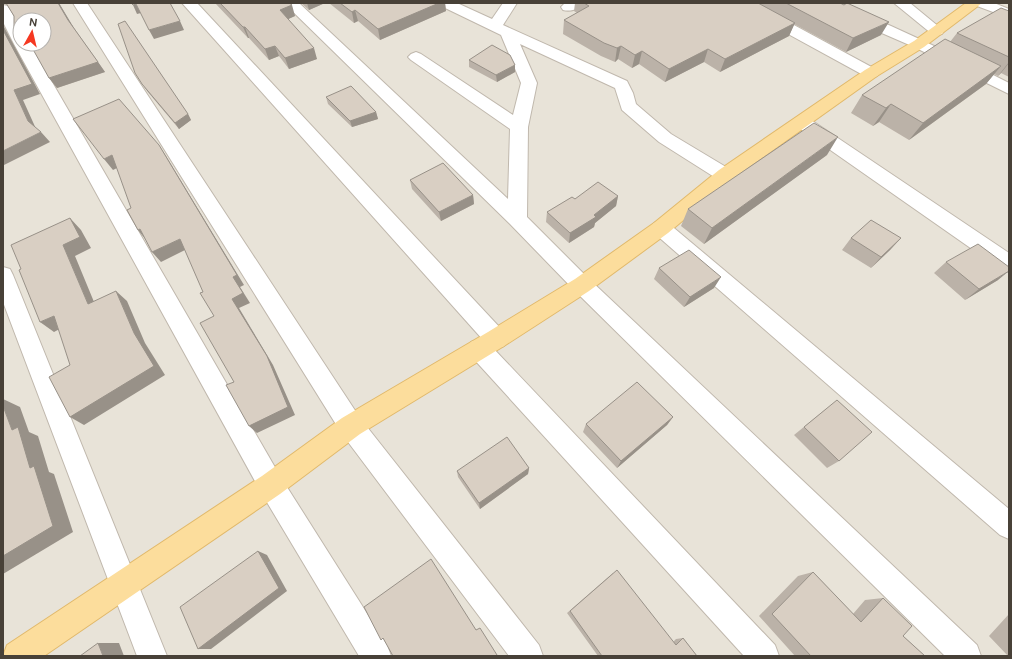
<svg xmlns="http://www.w3.org/2000/svg" width="1012" height="659" viewBox="0 0 1012 659" font-family="'DM Sans',sans-serif">
<style>
.residential{fill:#e8e3d8;fill-rule:evenodd}
.lines{fill:none;stroke-linecap:round;stroke-linejoin:round}
.minor-casing{stroke:#c0b8ad;stroke-width:2}
.major-casing{stroke:#e1b96b;stroke-width:2}
.minor{fill:#fff;fill-rule:evenodd}
.major{fill:#fcdd9c;fill-rule:evenodd}
.wall{fill:#bbb2a8}
.shaded-wall{fill:#989188}
.building{fill:#d9cfc3;stroke:#989188}
</style>
<rect width="100%" height="100%" fill="#f5f1ea"/>
<path class="residential" d="M3 3H1009V656H3ZM20 20H44V44H20Z"/>
<g class="lines">
<defs>
<path id="minor" d="M73 3H87L360 418 539 645 543 656H509L342 434Z
M182 3H197L504 332 507 339 504 346 496 349 492 347 775 645 779 656H744L471 356 468 349 471 342 479 339 484 341Z
M284 3H299L508 199 510 129 411 60 408 57 411 54 416 52 421 54 513 115 521 83 501 35 441 6 439 3H457L492 19 503 3H517L503 25 627 81 633 93 636 104 671 134 731 170 734 175 731 180 725 181 719 180 659 142 622 110 615 88 520 44 537 83 528 127 527 217 589 279 977 645 981 656H945L575 291 510 224Z
M565 3H585C581 9 570 12 563 10L561 7Z
M735 3H753L877 70 879 73 877 76 871 78 865 76 737 6Z
M813 3C843 3 863 14 891 26 931 44 970 63 1009 83V94L914 47 838 14C829 13 818 11 813 3Z
M894 3H910L944 31 942 34 937 35 932 34Z
M975 3H994L1009 9V18L977 6Z
M3 5 8 6 20 27V44H30L280 476 387 645 391 656H359L262 494 14 44 3 22Z
M802 116 808 118 1009 253V272L1002 270 796 126 794 122 796 118Z
M661 221 668 223 1009 509V539L1000 535 654 233 651 228 654 223Z
M3 267 10 269 13 275 167 656H137L3 302Z"/>
<path id="major" d="M966 3H982L924 47 877 76 731 180 668 233 589 291 504 346 360 434 280 494 44 656H3L7 645 262 476 342 418 488 332 575 279 654 223 719 170 865 70 914 41Z"/>
</defs>
<use href="#minor" class="minor-casing"/>
<use href="#major" class="major-casing"/>
<use href="#minor" class="minor"/>
<use href="#major" class="major"/>
</g>
<path class="wall" d="M3 3H59L74 28 105 72 57 88 49 78 20 20V41L14 32V16L7 5 3 4Z
M215 3H289L295 16 288 19 317 59 289 69 279 56 269 60 249 38H248Z
M301 3H325L309 10Z
M329 3H445L446 11 380 40 358 21 354 23Z
M575 3H840L881 35 846 52 794 24 789 36 720 72 704 62 665 82 639 64 632 68 618 59 615 62 601 56 563 34 564 20 577 13 574 11Z
M1009 11V77L1001 73 998 76 994 74 986 84 909 140 879 122 873 126 851 113 862 95 950 42 957 33Z
M469 60 515 65V72L497 82 469 67Z
M135 73 188 114 191 120 179 129 147 91Z
M326 97 376 112 378 119 352 127 328 104Z
M827 155 704 244 681 226 688 209Z
M410 180 473 195 474 204 441 221 412 189Z
M618 196 616 206 595 223 594 227 569 243 546 222 547 212 575 199Z
M851 238H901L890 250 871 268 842 250Z
M946 262 998 280 965 300 934 273Z
M659 268 714 288 684 307 654 279Z
M826 409 839 461 827 468 794 435Z
M673 417 667 425 617 468 583 432 586 424Z
M529 468 528 474 480 509 458 477 457 471Z
M813 572 853 614 865 600 883 598 903 636 925 656H795L759 616 798 576Z
M613 573 673 642 676 639 683 638 697 656H598L567 613Z
M1009 614V656H1008L989 636Z"/>
<path class="shaded-wall" d="M58 3H59L75 30 68 20Z
M307 3H325L309 10Z
M439 3H445L446 11 380 40 378 29Z
M136 4 141 13 137 14 133 5Z
M292 5 295 16 284 21 280 10Z
M355 10 358 21 354 23 352 12Z
M180 21 184 30 154 39 149 30Z
M889 22 881 35 846 52 853 38Z
M795 23 789 36 720 72 725 59Z
M3 25 40 94 23 100 37 131 28 121 14 90 3 30Z
M243 27H245L249 38H248Z
M275 46 279 56 269 60 265 49Z
M621 46 618 59 615 62 617 48Z
M314 48 317 59 289 69 285 58Z
M708 49 704 62 665 82 669 69Z
M642 51 639 64 632 68 635 55Z
M98 62 105 72 57 88 49 78Z
M1009 62V63L1001 73 998 76Z
M515 65V72L497 82 496 75Z
M1001 66 986 84 909 140 923 123Z
M891 104 879 122 873 126 886 108Z
M376 112 378 119 352 127 350 121Z
M188 114 191 120 179 129 175 123Z
M41 132 50 142 4 165 3 163V151Z
M838 137 827 155 704 244 712 228Z
M159 145 166 156 244 285 240 287 250 303 239 308 273 365 295 415 257 433 249 426 232 299 233 277Z
M112 155 121 166 113 170 104 159Z
M473 195 474 204 441 221 439 212Z
M618 196 616 206 595 223 594 227 569 243 570 233Z
M70 218 81 230 91 248 75 256 99 314 88 304 63 245Z
M140 229 146 240 138 230Z
M901 238 890 250 871 268 881 257Z
M180 239 187 249 161 262 152 252Z
M1009 271 998 280 965 300 979 289Z
M721 277 714 288 684 307 690 297Z
M116 291 127 301 145 343 165 375 84 425 70 417 134 333Z
M54 316 67 325 54 332 40 322Z
M3 399 20 407 29 432 38 436 49 472 54 474 73 532 3 574V556L30 468 12 430 3 406Z
M673 417 667 425 617 468 621 461Z
M529 468 528 474 480 509 479 503Z
M258 551 267 555 287 591 211 649H198Z
M98 643H119L124 656H103Z"/>
<path class="building" d="M6 3H58L68 20 98 62 49 78 30 44H44V20H20V33L14 32V16Z
M131 3H170L180 21 149 30 136 4 133 5Z
M220 3H289L292 5 280 10 314 48 285 58 275 46 265 49 245 27H243Z
M340 3H439L378 29 355 10 352 12Z
M584 3H758L795 23 725 59 708 49 669 69 642 51 635 55 621 46 617 48 604 43 564 20 589 6Z
M786 3H840L844 5 847 3 889 22 853 38Z
M1001 8 1009 11V57L957 33Z
M125 21 188 114 175 123 142 84 135 73 118 24Z
M3 30 32 84 14 90 28 121 41 132 3 151Z
M945 39 1001 66 923 123 891 104 886 108 862 95Z
M492 45 510 55 515 65 496 75 469 60Z
M351 86 376 112 350 121 326 97Z
M119 99 159 145 237 275 233 277 243 293 232 299 267 356 288 407 249 426 226 385 234 382 200 323 214 316 200 293 203 292 180 239 152 252 140 229 138 230 127 210 131 208 112 155 104 159 73 119Z
M814 123 838 137 712 228 688 209Z
M443 163 473 195 439 212 410 180Z
M598 182 618 196 594 215 596 217 570 233 547 212 572 197 575 199Z
M70 218 80 237 63 245 88 304 116 291 134 333 154 366 70 417 49 377 70 365 54 316 40 322 19 270 21 269 11 245Z
M871 220 901 238 881 257 851 238Z
M978 244 1009 267V271L979 289 946 262Z
M689 250 721 277 690 297 659 268Z
M637 382 673 417 621 461 586 424Z
M837 400 872 432 839 461 804 427Z
M3 406 12 430 18 427 30 468 34 466 53 526 3 556Z
M507 437 529 468 479 503 457 471Z
M258 551 279 588 198 649 180 607Z
M431 559 476 630 480 628 497 655 495 656H393L383 638 381 640 364 607Z
M617 570 676 645 683 638 697 656H602L570 611Z
M813 572 861 622 883 598 912 626 903 636 925 656H811L772 614Z
M98 643 103 656H80Z"/>
<rect width="1012" height="659" fill="none" stroke="#484138" stroke-width="8"/>
<g transform="translate(32 32) rotate(8)"><circle r="19" fill="#ffffff" stroke="#b6b3af"/>
<path d="M0-3L7 15L0 10L-7 15Z" fill="#f53821"/>
<text y="-6" font-size="11" font-weight="bold" text-anchor="middle" fill="#484138">N</text>
</g>
</svg>
